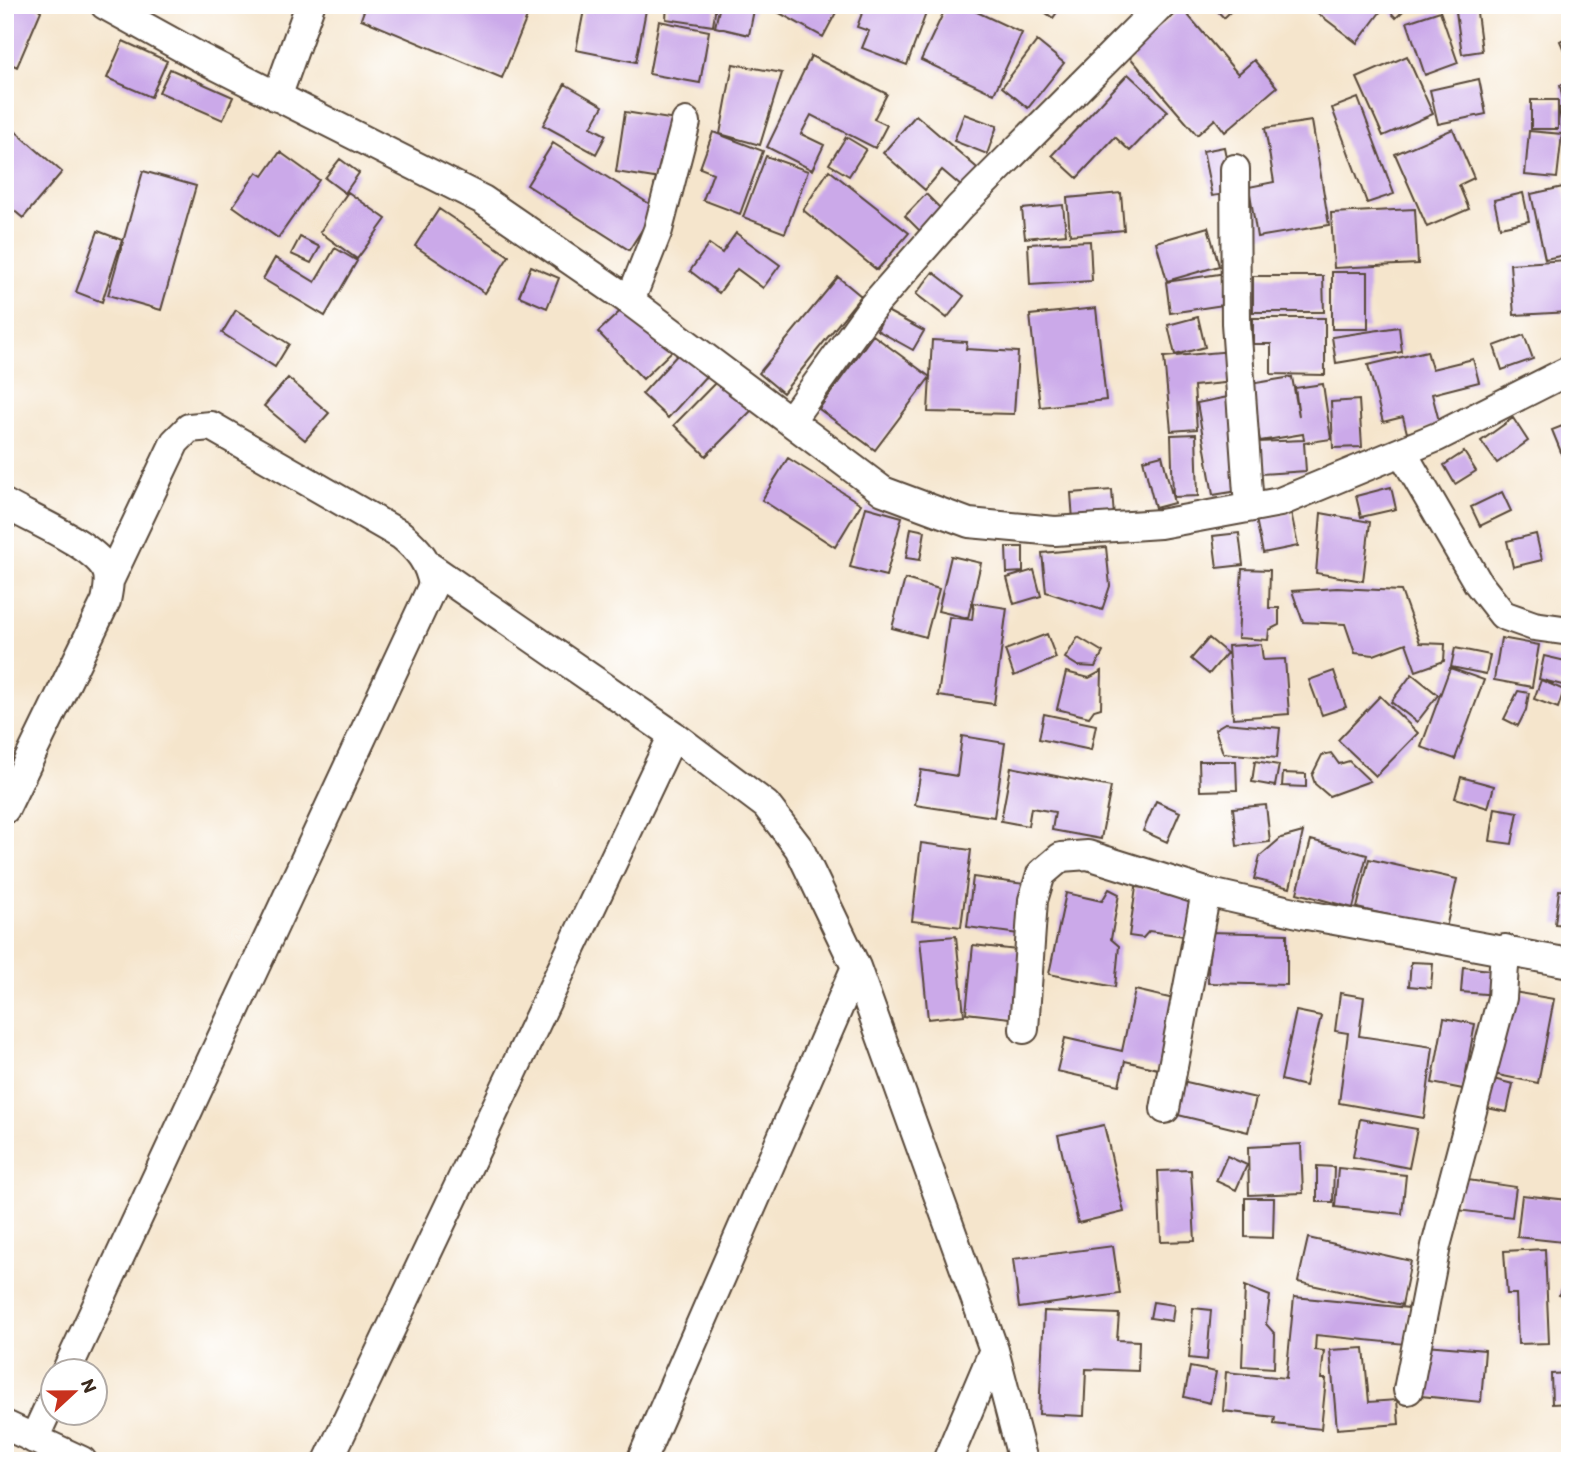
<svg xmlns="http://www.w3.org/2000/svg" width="1575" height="1466" viewBox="0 0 1575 1466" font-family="Itim,sans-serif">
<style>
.building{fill:#cba9e9}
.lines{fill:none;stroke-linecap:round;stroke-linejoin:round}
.street-casing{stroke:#574638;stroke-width:32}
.street{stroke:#fff;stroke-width:28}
</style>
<rect width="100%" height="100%" fill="#fff"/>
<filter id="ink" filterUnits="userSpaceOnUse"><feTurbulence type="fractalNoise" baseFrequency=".0143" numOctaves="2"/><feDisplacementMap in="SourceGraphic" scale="14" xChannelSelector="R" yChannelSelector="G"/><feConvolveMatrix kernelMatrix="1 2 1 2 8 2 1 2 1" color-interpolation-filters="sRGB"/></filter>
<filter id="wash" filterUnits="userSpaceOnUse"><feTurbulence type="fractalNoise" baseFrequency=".00686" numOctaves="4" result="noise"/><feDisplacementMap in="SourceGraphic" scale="28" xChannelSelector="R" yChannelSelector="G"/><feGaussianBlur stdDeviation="1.57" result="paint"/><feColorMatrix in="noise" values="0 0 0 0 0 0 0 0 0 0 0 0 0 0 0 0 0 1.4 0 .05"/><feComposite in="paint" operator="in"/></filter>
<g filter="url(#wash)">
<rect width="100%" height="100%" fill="#f5e5cc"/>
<g id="blocks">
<path class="building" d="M14 5H34L41 11 17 67 5 61V25Z
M366 5H532L502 78 361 19Z
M585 5H647L636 62 576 50Z
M667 5H716L713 26 666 19Z
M720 5H755L749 35 715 27Z
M765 5H840L823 37Z
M865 5H929L907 65 862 48 869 31 857 27Z
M947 5H962L1022 33 994 94 921 60Z
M1035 5H1062L1053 18Z
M1212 5H1237L1224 18Z
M1307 5H1374L1381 11 1357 43Z
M1384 5H1409L1396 18Z
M1455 5H1476L1482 51 1462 54Z
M1182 8 1238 74 1254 60 1277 87 1225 132 1215 119 1197 135 1128 55Z
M1440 11 1458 63 1425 75 1407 22Z
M659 21 709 31 700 83 649 74Z
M1570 36V64L1560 41Z
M123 41 167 61 151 97 107 78Z
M1037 41 1064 63 1028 108 1002 87Z
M811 56 887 94 874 119 887 125 875 148 811 115 801 134 824 145 812 170 767 147Z
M1407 56 1433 114 1383 136 1357 78Z
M733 64 782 73 760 145 720 134Z
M170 69 233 97 223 120 159 92Z
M1128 74 1168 111 1130 151 1115 137 1077 178 1052 155Z
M1479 79 1486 114 1438 124 1430 90Z
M1570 83V139L1564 140 1559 108 1564 107 1560 85Z
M565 84 603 106 591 127 606 135 596 154 543 125Z
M1358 98 1394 194 1367 203 1332 108Z
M1531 100H1558V129H1531Z
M625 112 676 120 667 180 616 172Z
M964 114 997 126 987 154 954 141Z
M916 115 983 173 968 192 942 170 925 190 883 153Z
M1312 121 1329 225 1257 237 1249 187 1274 182 1265 128Z
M1453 129 1474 178 1459 185 1469 209 1427 227 1395 154Z
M14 130 62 172 23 218 5 203V139Z
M1529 131 1562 134 1557 178 1525 175Z
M713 132 763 151 740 214 703 200 713 173 700 168Z
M846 137 866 149 849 176 829 164Z
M553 143 656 208 629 250 527 185Z
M1224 147 1233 193 1212 196 1203 151Z
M280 152 319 180 278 238 233 206 257 172 263 176Z
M766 156 808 171 785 233 743 217Z
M340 159 359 173 345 193 325 178Z
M829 170 909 233 877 270 803 210Z
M143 171 196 186 161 310 108 295Z
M1563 187 1570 218V254L1545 259 1531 194Z
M348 192 386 219 357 259 320 232Z
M1121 193 1124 230 1070 235 1067 198Z
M1523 193 1529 221 1500 227 1494 200Z
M926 194 944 212 923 234 905 216Z
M1063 205 1066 234 1025 238 1022 209Z
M439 209 509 256 485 293 415 246Z
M1415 209 1418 264 1334 268 1331 213Z
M1208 227 1219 266 1167 281 1156 242Z
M98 231 122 240 102 302 76 292Z
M736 233 780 265 763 288 737 269 719 293 690 271 709 244 722 253Z
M300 237 320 247 311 263 291 254Z
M1090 241 1092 281 1030 285 1028 244Z
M335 248 357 261 325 316 263 279 275 258 315 282Z
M1566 260 1570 312 1514 315 1510 264Z
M531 266 559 278 547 308 519 296Z
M933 272 964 296 947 318 916 294Z
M1332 272H1368V329H1332Z
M1226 273 1230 304 1170 313 1166 282Z
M1253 276H1323L1324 312H1253Z
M838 277 861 296 783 393 759 373Z
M629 303 673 350 643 379 598 332Z
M1096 308 1106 400 1040 407 1030 315Z
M236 310 289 344 275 367 222 333Z
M887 311 924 331 913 350 877 330Z
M1198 317 1205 347 1175 355 1168 325Z
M1253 318H1325V375L1271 374V344H1253Z
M1399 327 1402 352 1336 363 1332 337Z
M873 335 930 377 875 450 819 409Z
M1524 335 1533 359 1502 370 1494 346Z
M932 340 967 342 966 349 1018 352 1014 414 928 412Z
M1232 351 1234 382 1194 386 1197 429 1171 431 1164 357Z
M1427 351 1432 369 1473 359 1479 382 1432 394 1440 425 1407 433 1403 417 1383 422 1368 365Z
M680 352 706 376 668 418 642 394Z
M1292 377 1299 416 1295 388 1323 384 1331 439 1304 443 1306 471 1261 474 1258 442 1304 440 1303 434 1260 441 1250 384Z
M288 378 329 413 305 440 264 406Z
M720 378 752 410 706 456 674 425Z
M1228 397 1244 490 1213 495 1197 403Z
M1359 400 1362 447 1333 448 1331 402Z
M1513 418 1528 441 1497 463 1481 441Z
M1570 423V458L1563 457 1552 430Z
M1196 434 1198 496 1173 497 1171 435Z
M1464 452 1476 471 1455 484 1444 465Z
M1162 455 1174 503 1155 508 1143 460Z
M788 458 861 504 835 547 762 500Z
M1391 487 1396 509 1361 517 1356 496Z
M1112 490 1114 517 1073 520 1071 493Z
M1502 492 1511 511 1480 526 1471 507Z
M866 507 902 517 886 576 850 567Z
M1291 512 1298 546 1263 553 1256 519Z
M1321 513 1370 522 1363 581 1316 573Z
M911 528 925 531 920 560 906 558Z
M1239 533 1243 565 1217 568 1213 536Z
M1536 534 1542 560 1513 567 1507 541Z
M1006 547H1023V572L1007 573Z
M1106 547 1110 586 1102 610 1046 592 1042 553Z
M951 556 981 563 968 618 938 611Z
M1242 569 1270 570 1269 608H1279V625L1269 630 1268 640 1238 638Z
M1034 570 1041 596 1014 604 1007 578Z
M905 579 939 589 926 637 892 628Z
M1337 588 1401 591 1420 643 1445 644 1444 661 1416 671 1406 643 1374 655 1355 653 1345 624 1303 622 1292 591Z
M974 603 1007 608 994 704 938 696 949 617 972 620Z
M1047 634 1056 658 1014 676 1005 650Z
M1078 637 1103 652 1095 667 1078 666 1065 658Z
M1209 638 1227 653 1209 674 1191 659Z
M1501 638 1539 645 1532 687 1494 680Z
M1261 644 1263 660 1285 659 1289 714 1233 718 1228 646Z
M1455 648 1490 655 1486 674 1451 667Z
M1544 656 1570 662 1566 686 1539 679Z
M1450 668 1484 680 1455 759 1421 747Z
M1102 671 1101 708 1094 710 1089 717 1057 709 1066 672 1089 678Z
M1334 671 1346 707 1322 715 1309 680Z
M1412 674 1438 695 1417 722 1391 702Z
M1541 680 1564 690 1558 708 1534 699Z
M1518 691 1529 693 1526 710 1518 726 1504 719Z
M1380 696 1418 733 1376 776 1338 740Z
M1044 714 1096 725 1091 750 1039 739Z
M1225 723 1280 728 1277 758 1223 753 1215 729Z
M962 736 1005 743 994 817 915 805 921 770 957 776Z
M1331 753 1339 764 1349 761 1370 781 1329 796 1315 784 1312 775 1322 755Z
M1199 761H1236L1237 790 1200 791Z
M1255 761 1279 765 1275 786 1252 782Z
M1011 767 1111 787 1101 839 1052 830 1055 812 1031 808 1028 826 1001 821Z
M1283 773 1306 774V787L1282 786Z
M1461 777 1494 786 1488 808 1455 798Z
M1156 801 1180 812 1167 842 1143 831Z
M1266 805 1270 842 1237 846 1233 808Z
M1495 808 1518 812 1512 844 1490 841Z
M1303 832 1290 888 1254 879 1260 856 1281 838Z
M1311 840 1367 855 1353 908 1297 893Z
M921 843 971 850 961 927 912 921Z
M1369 859 1457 879 1446 928 1357 908Z
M973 877 1032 885 1026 935 967 927Z
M1136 887 1198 896 1192 937 1149 931 1143 938 1129 936Z
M1109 889 1119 894 1111 939 1119 946 1115 987 1049 974 1066 893 1102 901Z
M1559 890 1570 891V925L1555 924Z
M1209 932 1287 934V985L1208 983Z
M956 936 964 1015 928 1019 920 939Z
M973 945 1026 951 1019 1019 966 1013Z
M1411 962 1433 963 1431 988 1409 986Z
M1463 967 1499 971 1497 995 1461 992Z
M1135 990 1178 1000 1162 1070 1125 1061 1119 1085 1057 1071 1065 1038 1122 1051Z
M1508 991 1554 999 1538 1083 1493 1074Z
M1340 993 1364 997 1359 1036 1433 1047 1424 1118 1339 1103 1348 1033 1335 1031Z
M1296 1011 1321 1016 1305 1086 1281 1080Z
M1444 1018 1475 1024 1463 1089 1432 1083Z
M1489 1078 1513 1084 1507 1112 1482 1107Z
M1182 1081 1256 1098 1248 1132 1174 1114Z
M1360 1119 1417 1129 1409 1168 1353 1157Z
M1104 1125 1124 1212 1078 1223 1058 1135Z
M1301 1144 1303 1193 1249 1195 1248 1147Z
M1227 1156 1247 1165 1236 1190 1216 1181Z
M1317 1166 1334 1167 1333 1202H1317Z
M1338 1168 1406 1175 1402 1214 1335 1207Z
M1191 1170 1195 1241 1161 1242 1158 1171Z
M1461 1179 1516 1187 1512 1217 1457 1210Z
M1522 1195 1568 1200 1563 1242 1517 1237Z
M1245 1198H1274L1273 1238 1245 1237Z
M1308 1238 1411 1261 1402 1305 1298 1282Z
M1113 1246 1120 1294 1019 1308 1013 1259Z
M1545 1249 1549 1343 1518 1344 1516 1294H1507L1504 1251Z
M1569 1261H1570V1298L1559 1295Z
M1245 1286 1270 1296 1266 1324 1275 1334 1274 1368 1242 1366Z
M1294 1297 1409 1308 1405 1344 1316 1335 1315 1350 1324 1351 1321 1379H1326L1321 1429 1274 1424 1275 1417 1223 1411 1226 1372 1286 1378Z
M1153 1302 1174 1305 1172 1321 1150 1318Z
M1193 1308 1211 1310 1207 1360 1189 1358Z
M1044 1311 1119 1314 1117 1340 1139 1341 1138 1371 1086 1369 1084 1416 1039 1414Z
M1565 1330H1570V1364H1568Z
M1425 1345 1485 1350 1481 1402 1421 1396Z
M1364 1348 1369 1402 1397 1400 1399 1424 1337 1429 1330 1350Z
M1190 1367 1216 1372 1210 1403 1184 1397Z
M1570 1373V1403L1552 1404 1551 1374Z"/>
</g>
</g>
<g filter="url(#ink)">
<use href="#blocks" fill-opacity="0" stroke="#574638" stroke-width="2"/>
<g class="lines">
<defs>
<path id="street" d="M105 5 201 58 483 200 630 301 883 491 969 523 1055 531 1160 524 1280 502 1437 437 1570 370
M277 97 310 5
M1235 169 1236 323 1249 507
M630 301 658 230 686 122
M790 421 873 306 959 208 1161 5
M1402 452 1478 583 1503 615 1534 626 1570 631
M5 504C31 519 92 544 106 569 111 578 108 591 106 601L5 809
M430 567 673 735 766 805 799 848 856 967 994 1350 1023 1461
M1024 1029 1033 900 1041 874 1061 857 1088 855 1206 892 1307 915 1570 963
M1165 1109 1206 892
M66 1372 433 585C429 562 419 550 401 535L211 426 189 428 175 442 109 581
M1408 1390 1436 1246 1502 998 1505 949
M5 1425 82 1461
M34 1439 52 1400
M328 1461 673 735
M641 1461 856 967
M947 1461 994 1350"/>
</defs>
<use href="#street" class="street-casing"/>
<use href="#street" class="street"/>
</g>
</g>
<rect width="1575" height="1466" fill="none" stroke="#fff" stroke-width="28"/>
<g transform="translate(74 1392) rotate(68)"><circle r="33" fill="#ffffff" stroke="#b1aaa5" stroke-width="2"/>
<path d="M0-5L12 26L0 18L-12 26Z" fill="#c8321e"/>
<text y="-10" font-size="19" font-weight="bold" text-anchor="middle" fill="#3b2a1e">N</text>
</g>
</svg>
